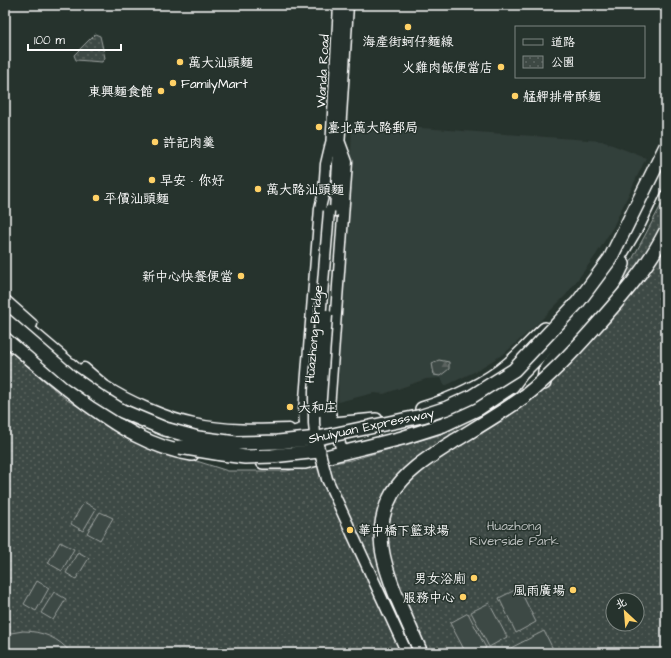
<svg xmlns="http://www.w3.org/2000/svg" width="671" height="658" viewBox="0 0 671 658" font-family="'Architects Daughter','LXGW WenKai TC',sans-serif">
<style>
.built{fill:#333f3a}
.forest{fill:url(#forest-firs);stroke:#9ea4a2}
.park{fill:url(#park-dots);stroke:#9ea4a2;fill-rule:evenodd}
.garden{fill:#3e4944;stroke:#9ea4a2}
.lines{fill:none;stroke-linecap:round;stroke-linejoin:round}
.secondary-casing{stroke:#fff;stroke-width:13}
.highway-casing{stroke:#fff;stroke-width:16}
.secondary{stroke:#26332d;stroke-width:10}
.highway{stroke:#26332d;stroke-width:13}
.secondary-bridge-casing{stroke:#fff;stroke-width:13;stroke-linecap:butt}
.highway-bridge-casing{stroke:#fff;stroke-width:16;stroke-linecap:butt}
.secondary-bridge{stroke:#26332d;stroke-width:10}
.highway-bridge{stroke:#26332d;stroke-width:13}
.poi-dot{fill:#ffd166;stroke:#26332d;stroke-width:1.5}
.labels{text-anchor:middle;stroke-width:3;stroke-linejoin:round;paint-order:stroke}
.poi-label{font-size:13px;fill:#fff;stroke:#26332d;text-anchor:start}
.street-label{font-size:13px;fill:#fff;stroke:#26332d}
.park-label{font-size:13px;fill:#bbbfbe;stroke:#26332d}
</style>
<defs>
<pattern id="forest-firs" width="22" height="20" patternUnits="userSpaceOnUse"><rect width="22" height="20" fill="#3e4944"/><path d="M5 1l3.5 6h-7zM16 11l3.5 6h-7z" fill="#5b6460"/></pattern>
<pattern id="park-dots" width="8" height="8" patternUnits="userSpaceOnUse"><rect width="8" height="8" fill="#3e4944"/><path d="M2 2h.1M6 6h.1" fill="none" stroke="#5b6460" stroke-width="1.8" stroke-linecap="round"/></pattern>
</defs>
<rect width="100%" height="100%" fill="#26332d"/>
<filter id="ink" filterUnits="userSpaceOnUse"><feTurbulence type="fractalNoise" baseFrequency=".025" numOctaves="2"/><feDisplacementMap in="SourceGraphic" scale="8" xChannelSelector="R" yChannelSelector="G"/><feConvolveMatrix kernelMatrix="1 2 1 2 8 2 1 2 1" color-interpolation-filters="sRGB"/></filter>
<g filter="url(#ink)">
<path class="built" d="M352 123 602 141 646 158 613 227 596 255 566 295 533 328 505 353 474 372 445 386 441 378 426 379 384 394 374 393 338 402 339 343 350 180Z"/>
<path class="forest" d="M439 360 449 362V369L440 376 434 375 432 363Z"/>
<path class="park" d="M95 34 100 36 105 58 102 62 76 60 74 55Z
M666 196V653H5V347L67 400 140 443 228 471H286L351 460 446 433 528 384 555 362 619 284ZM613 600H637V624H613Z"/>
<path class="garden" d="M84 502 96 509 83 531 71 524Z
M100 512 113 518 100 540 87 533Z
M60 542 74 549 62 571 48 563Z
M78 552 89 558 76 579 66 573Z
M37 581 49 588 36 611 24 604Z
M519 588 536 622 516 633 499 598Z
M54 592 66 599 53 620 41 613Z
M489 603 507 637 489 647 471 612Z
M468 613 486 648 476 653H466L450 623Z
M23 631C42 631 59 638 71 653H5V634Z
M544 631 555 653H501Z"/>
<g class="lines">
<defs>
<path id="secondary" d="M340 143 347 162 329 409C333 424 339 437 342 452
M331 149 339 5
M335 211 348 5
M5 300 32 324
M84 368C91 374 98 380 105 386 127 401 169 419 194 424 225 431 258 430 289 429
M308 417 311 420 322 419 329 409
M307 429 334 424
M306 436 304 412 320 208 324 192 326 164 331 143"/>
<path id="highway" d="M5 310 102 392
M5 337C31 360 58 382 86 403 119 427 151 448 192 454
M544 383 545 371 550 363C579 333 607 302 623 264
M422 409C451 400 486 384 509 364 522 353 533 340 545 329
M334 424 376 420
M201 432C231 436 278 441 306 429
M263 462H305L402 438 443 425 479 408 512 386 521 374 559 335 591 298 608 275 639 223 666 166
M397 598 421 653"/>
</defs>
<use href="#secondary" class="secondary-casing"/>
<use href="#highway" class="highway-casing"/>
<use href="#secondary" class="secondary"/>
<use href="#highway" class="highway"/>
<defs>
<path id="secondary-bridge" d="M329 211 314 391V423L315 434 327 479 407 653
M320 411 327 315"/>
<path id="highway-bridge" d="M5 320 71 377 98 396 122 411 165 429 198 438 236 443 278 442 318 438 422 416 447 408 471 397 514 370 578 302 610 259 666 146
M180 447 222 454 245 457 272 456 319 451
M397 598C383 563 372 530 392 494 406 470 433 455 456 440 479 426 503 412 525 396 550 376 573 352 594 328 621 298 648 267 666 231"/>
</defs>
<use href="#secondary-bridge" class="secondary-bridge-casing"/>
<use href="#highway-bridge" class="highway-bridge-casing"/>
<use href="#secondary-bridge" class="secondary-bridge"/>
<use href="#highway-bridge" class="highway-bridge"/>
</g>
</g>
<g class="poi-dot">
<circle cx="408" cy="27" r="4"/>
<circle cx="180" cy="62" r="4"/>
<circle cx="501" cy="67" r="4"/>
<circle cx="173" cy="83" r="4"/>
<circle cx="161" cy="91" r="4"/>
<circle cx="515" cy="96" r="4"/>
<circle cx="319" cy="127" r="4"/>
<circle cx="155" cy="142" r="4"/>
<circle cx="152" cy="180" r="4"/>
<circle cx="258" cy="189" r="4"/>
<circle cx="96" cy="198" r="4"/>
<circle cx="241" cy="276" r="4"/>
<circle cx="290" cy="407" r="4"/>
<circle cx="350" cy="530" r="4"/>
<circle cx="474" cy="578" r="4"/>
<circle cx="573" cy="590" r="4"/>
<circle cx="463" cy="597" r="4"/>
</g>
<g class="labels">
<g class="poi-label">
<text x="408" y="46" text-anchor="middle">海產街蚵仔麵線</text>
<text x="188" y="67">萬大汕頭麵</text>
<text x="493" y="72" text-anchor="end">火雞肉飯便當店</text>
<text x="181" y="88">FamilyMart</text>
<text x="153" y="96" text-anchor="end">東興麵食館</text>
<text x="523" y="101">艋舺排骨酥麵</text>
<text x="327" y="132">臺北萬大路郵局</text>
<text x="163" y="147">許記肉羹</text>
<text x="160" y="185">早安 · 你好</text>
<text x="266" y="194">萬大路汕頭麵</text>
<text x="104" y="203">平價汕頭麵</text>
<text x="233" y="281" text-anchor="end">新中心快餐便當</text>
<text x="298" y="412">大和庄</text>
<text x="358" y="535">華中橋下籃球場</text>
<text x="466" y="583" text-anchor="end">男女浴廁</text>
<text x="565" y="595" text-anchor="end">風雨廣場</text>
<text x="455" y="602" text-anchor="end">服務中心</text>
</g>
<g class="street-label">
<text transform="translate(322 71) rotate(-87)" y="5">Wanda Road</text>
<text transform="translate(313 334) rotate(-85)" y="5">Huazhong Bridge</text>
<text transform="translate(371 425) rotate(-12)" y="5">Shuiyuan Expressway</text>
</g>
<g class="park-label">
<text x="514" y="530">Huazhong<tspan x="514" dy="15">Riverside Park</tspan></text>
</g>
</g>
<rect width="671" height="658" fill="none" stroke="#26332d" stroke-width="20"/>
<rect x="10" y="10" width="651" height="638" fill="none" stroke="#fff" stroke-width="1.5" filter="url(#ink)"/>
<rect x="515" y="26" width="130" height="52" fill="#26332d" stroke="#7d8581"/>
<rect x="523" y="39" width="20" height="6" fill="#26332d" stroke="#7d8581"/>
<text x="551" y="46" font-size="12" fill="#ffffff">道路</text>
<rect x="523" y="56" width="20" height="12" fill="url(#park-dots)" stroke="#7d8581"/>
<text x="551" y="66" font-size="12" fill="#ffffff">公園</text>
<g transform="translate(625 612) rotate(334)"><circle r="19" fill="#26332d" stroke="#7d8581"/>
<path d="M0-3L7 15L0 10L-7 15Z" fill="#ffd166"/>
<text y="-6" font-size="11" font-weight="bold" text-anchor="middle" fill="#ffffff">北</text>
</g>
<path d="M28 44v6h93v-6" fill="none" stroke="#ffffff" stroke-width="2"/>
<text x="34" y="44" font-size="12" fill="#ffffff" stroke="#26332d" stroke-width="3" paint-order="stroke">100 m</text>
</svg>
